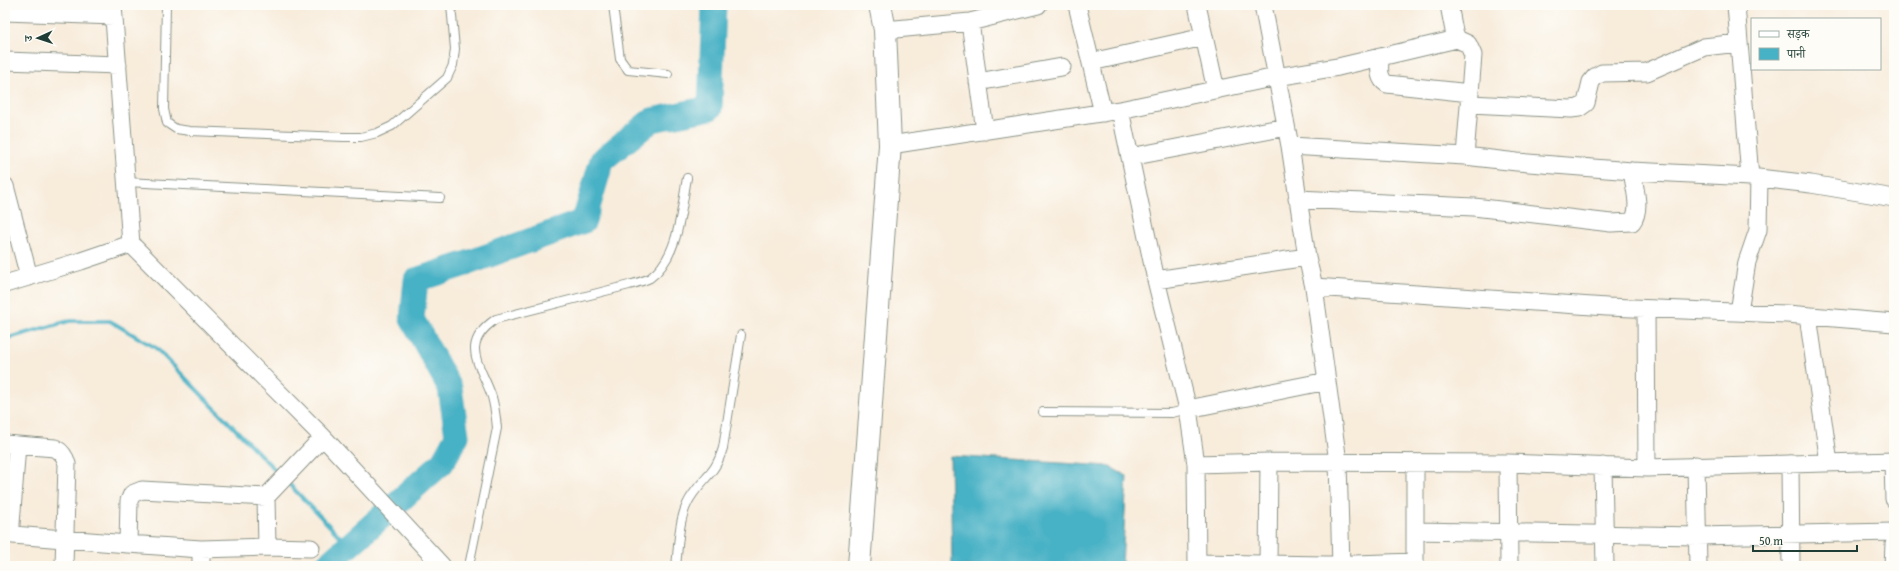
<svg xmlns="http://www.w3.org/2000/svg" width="1899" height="571" viewBox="0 0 1899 571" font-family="'Gentium Book Plus','Noto Serif Devanagari',serif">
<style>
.water{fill:#47b1c5;stroke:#33777c}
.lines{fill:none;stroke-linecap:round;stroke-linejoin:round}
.stream{stroke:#47b1c5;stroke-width:4}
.river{stroke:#47b1c5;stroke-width:25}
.lane-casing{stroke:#8c9488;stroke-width:10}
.street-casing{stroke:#8c9488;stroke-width:19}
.secondary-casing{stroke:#8c9488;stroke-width:24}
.lane{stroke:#fff;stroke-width:8}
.street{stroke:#fff;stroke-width:17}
.secondary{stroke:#fff;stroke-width:22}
</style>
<rect width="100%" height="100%" fill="#fdfcf7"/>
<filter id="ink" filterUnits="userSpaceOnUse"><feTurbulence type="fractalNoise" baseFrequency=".025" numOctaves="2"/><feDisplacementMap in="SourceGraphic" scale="8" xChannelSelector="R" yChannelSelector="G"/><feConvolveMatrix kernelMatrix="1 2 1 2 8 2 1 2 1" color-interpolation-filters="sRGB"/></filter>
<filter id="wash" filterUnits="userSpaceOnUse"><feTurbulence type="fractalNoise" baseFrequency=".012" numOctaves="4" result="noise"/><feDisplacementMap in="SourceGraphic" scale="16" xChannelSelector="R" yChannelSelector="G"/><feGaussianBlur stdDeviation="0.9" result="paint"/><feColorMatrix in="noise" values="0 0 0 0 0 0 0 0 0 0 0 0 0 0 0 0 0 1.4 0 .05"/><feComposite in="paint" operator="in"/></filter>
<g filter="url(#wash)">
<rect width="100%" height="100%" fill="#f8ecdb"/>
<path class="water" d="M950 456 1108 466 1127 476 1122 566H952Z"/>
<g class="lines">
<path class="stream" d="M5 339 69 321H110L156 348 281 476
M287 482 349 546"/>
<path class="river" d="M326 566 442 463 457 436 450 388 412 319 416 280 465 264 584 221 602 160 652 120 710 108 714 5"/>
</g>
</g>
<g filter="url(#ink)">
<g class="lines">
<defs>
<path id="lane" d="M166 5 164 109 167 123 176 129 190 131 344 137H361L377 133 392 126 447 78 453 65 455 49 451 5
M613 5 620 59 628 70 668 74
M126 182 440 198
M1043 412 1172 413 1188 409
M469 566 497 428C496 417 495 408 492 397 481 364 458 345 496 319L629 285C636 283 644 281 650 278 679 257 681 210 687 178
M676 566C679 542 678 514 693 494 707 474 715 474 723 448L741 335"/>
<path id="street" d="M113 5 131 244 323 437 442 566
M1077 5 1103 113
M1197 5 1216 90
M1263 5 1290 146 1307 257 1314 287 1338 462 1341 566
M1449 5 1454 31 1457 39 1468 44 1473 55 1465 156
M1736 5 1750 177
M5 12 114 16
M970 22 985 131
M885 30 970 22 1038 5
M1380 57C1380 67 1377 78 1387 84L1470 93
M5 61 118 65
M1091 62 1204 37
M978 82 1062 67
M1470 104 1571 109 1579 108 1586 103 1591 82 1595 77 1602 73 1647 72 1704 47 1738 43
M1120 110 1156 280 1188 409 1196 464 1197 566
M890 145 1120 110 1276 77 1338 67 1457 39
M1290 146 1465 156 1517 162 1632 171 1750 177 1811 184 1894 198
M1130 157 1286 127
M5 186 29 277
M1297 199 1474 207 1611 223 1632 222C1642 209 1634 187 1632 171
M1156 280 1307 257
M5 284 81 261 131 244
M1314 287 1607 307 1787 314 1894 323
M1646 309 1647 468
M1739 312 1747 262 1758 230 1759 178
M1808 316 1829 463
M1188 409 1327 381
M5 444 55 448C62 452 65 456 67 464L64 566
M17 445 11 524V532L13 535 128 544
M1893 461 1894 499
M1508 463 1509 566
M1196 464 1269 462 1508 463 1647 468 1894 461
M1790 464 1791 566
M1696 465 1698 566
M1603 466 1605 566
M142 490 266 497 267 547 201 549 128 544 129 501 132 494Z
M266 497 323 437
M1415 531 1697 536 1894 532
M267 547 311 548
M1197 563 1326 565 1415 562
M201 566V549
M1268 566 1269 462
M1415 566V463
M1893 566 1894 544"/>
<path id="secondary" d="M859 566 890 145 885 30 880 5"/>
</defs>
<use href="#lane" class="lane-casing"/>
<use href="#street" class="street-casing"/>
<use href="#secondary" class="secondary-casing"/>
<use href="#lane" class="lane"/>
<use href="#street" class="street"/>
<use href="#secondary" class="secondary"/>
</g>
</g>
<rect width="1899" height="571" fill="none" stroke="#fdfcf7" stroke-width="20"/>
<rect x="1751" y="18" width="130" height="52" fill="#fdfcf7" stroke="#a4b0a9"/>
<rect x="1759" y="31" width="20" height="6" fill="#ffffff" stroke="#a4b0a9"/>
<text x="1787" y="38" font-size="12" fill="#1f3d34">सड़क</text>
<rect x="1759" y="48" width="20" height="12" fill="#47b1c5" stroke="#a4b0a9"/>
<text x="1787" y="58" font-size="12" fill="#1f3d34">पानी</text>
<g transform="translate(38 38) rotate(267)" stroke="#fdfcf7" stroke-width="3" paint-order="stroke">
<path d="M0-3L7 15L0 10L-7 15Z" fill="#1f3d34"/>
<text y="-6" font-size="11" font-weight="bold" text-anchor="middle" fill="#1f3d34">उ</text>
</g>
<path d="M1753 545v6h104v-6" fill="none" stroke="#1f3d34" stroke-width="2"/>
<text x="1759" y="545" font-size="12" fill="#1f3d34" stroke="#fdfcf7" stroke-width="3" paint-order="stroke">50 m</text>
</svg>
